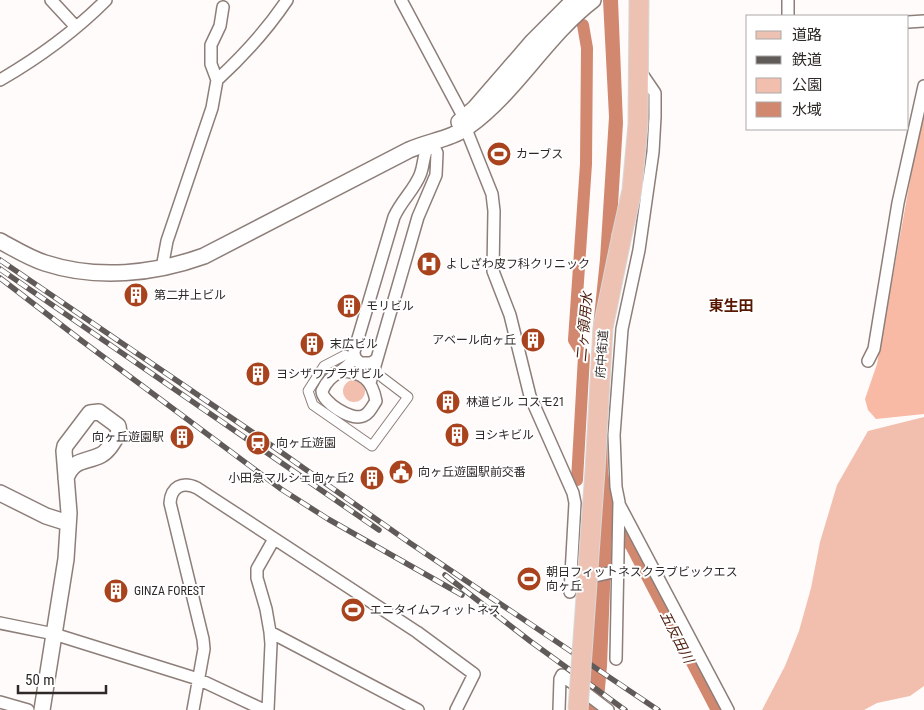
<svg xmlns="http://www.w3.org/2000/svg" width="924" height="710" viewBox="0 0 924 710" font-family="'Roboto Condensed','Noto Sans JP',sans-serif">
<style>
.green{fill:#f2bfae}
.forest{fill:#f9baa5}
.water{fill:#d2886f}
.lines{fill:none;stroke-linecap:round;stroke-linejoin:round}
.canal{stroke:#d2886f;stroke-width:12}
.pedestrian-casing{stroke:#8d7e79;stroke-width:11}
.minor-casing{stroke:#8d7e79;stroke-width:14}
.tertiary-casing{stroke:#8d7e79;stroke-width:18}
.primary-casing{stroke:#d9d8d8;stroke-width:21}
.pedestrian{stroke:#fff;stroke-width:9}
.minor{stroke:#fff;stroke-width:11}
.tertiary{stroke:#fff;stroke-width:15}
.primary{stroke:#edc2b3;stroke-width:19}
.rail-casing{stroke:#605b59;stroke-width:5.5}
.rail{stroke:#fff;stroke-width:4;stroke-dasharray:11;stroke-linecap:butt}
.primary-bridge-casing{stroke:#d9d8d8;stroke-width:21;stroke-linecap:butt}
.primary-bridge{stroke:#edc2b3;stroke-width:19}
.labels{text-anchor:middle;stroke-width:4;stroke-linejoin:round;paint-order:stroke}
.poi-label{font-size:12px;fill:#2e2826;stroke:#fff;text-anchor:start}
.street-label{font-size:12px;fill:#2e2826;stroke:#fff}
.water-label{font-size:14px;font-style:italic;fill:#4a1a09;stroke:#fff}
.quarter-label{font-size:15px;font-weight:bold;fill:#581800;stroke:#fff}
</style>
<rect width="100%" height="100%" fill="#fefbfa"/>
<path class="green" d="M343 391a11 11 0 1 1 22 0a11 11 0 1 1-22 0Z
M924 417V686L910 696 877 703 864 710H762L785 666 799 631 811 588 820 542 837 485 868 431Z"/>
<path class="forest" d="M924 103V414L876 419 868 410 865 399 877 364Z"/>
<path class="water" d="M603 0H618L623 123 606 401 608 472 611 492 722 710H710L626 549 612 536 607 666 603 710H585L586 473 593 327 600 259 609 117Z"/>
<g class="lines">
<path class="canal" d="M577 480 584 356 574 340 586 164 587 48 583 25"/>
<defs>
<path id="pedestrian" d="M345 355 324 366 308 391 313 405 372 446 408 397 383 378"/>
<path id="minor" d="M51 0 76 27
M401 0 464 118
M788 0V16
M908 22 924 21
M0 80C38 58 75 31 106 0
M217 80C243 56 267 30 287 0
M466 129 492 194 494 211 493 271 510 315 530 396 573 493 575 503 570 592
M162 268 167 241 212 108 217 80 211 64V45L220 26 223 7
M354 353 355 358 360 363H371L376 360
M868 361 874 349 898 203 924 86
M341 371C363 372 372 380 376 401 372 407 369 414 363 416 351 421 322 402 322 391 330 373 340 375 351 362L394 217C401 201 414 190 420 175 425 163 422 154 431 141L437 153 436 175 418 217 370 383
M619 504 728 710
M582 579 617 571
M0 623 54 634 198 679 264 710
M270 632 418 710
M616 659 619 502 616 487 614 435 622 329 639 250 653 152 655 117V93L640 71
M0 702 28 710
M193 710 204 649 203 639 170 503C171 487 182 481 197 488L417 632 474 674 456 710
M268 710 271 644 270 632 266 609 257 578V569L274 539
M559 710 560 679 562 675 608 710"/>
<path id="tertiary" d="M459 122 475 108 533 41 574 0
M0 241C15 249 29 258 45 263 97 280 154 274 204 256L409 150C429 141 452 139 469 126 516 92 546 36 593 0
M0 493 46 516 68 523
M42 710 66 559 69 513 64 451 65 446 90 413 99 412 118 426 119 433C114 440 109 451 101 455 85 463 74 458 66 478"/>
<path id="primary" d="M622 235 632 190 638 124 639 0"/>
</defs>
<use href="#pedestrian" class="pedestrian-casing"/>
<use href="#minor" class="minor-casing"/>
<use href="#tertiary" class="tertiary-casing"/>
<use href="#primary" class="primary-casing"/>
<use href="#pedestrian" class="pedestrian"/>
<use href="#minor" class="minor"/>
<use href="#tertiary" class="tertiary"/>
<use href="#primary" class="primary"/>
<defs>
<path id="rail" d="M0 260 261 438 410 543 658 710
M0 269 379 530
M0 278 82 341 281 489 328 519 462 595
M445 575 530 641 625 710"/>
</defs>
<use href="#rail" class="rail-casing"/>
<use href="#rail" class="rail"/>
<defs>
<path id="primary-bridge" d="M578 710 595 470 603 328 622 235"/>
</defs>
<use href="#primary-bridge" class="primary-bridge-casing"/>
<use href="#primary-bridge" class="primary-bridge"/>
</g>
<defs>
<symbol id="stadium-disc" viewBox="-11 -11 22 22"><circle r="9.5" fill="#a9431d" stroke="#fff"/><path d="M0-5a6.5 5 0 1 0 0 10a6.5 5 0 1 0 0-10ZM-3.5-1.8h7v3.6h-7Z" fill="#fff"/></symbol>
<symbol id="hospital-disc" viewBox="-11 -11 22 22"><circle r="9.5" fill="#a9431d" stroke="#fff"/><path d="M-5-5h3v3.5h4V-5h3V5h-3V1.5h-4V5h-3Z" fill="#fff"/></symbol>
<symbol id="building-disc" viewBox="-11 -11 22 22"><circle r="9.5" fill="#a9431d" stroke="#fff"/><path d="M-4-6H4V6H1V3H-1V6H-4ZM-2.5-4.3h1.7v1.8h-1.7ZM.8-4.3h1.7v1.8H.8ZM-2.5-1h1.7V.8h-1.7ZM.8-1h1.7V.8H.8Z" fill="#fff"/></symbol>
<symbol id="station-disc" viewBox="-11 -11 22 22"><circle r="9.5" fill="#a9431d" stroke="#fff"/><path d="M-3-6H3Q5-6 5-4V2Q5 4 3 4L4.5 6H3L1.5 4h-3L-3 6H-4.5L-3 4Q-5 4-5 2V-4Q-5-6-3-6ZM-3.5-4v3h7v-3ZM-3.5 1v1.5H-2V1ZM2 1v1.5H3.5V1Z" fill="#fff"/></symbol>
<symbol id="civic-disc" viewBox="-11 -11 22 22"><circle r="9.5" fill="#a9431d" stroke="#fff"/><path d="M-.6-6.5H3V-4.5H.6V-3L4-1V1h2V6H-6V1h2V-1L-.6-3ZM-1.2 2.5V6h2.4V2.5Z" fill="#fff"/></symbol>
</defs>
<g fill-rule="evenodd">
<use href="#stadium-disc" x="485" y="140" width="28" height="28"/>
<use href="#hospital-disc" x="415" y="250" width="28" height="28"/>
<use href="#building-disc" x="122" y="281" width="28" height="28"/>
<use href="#building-disc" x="335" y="292" width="28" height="28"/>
<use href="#building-disc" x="519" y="326" width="28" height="28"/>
<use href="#building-disc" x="298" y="330" width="28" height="28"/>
<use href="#building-disc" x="244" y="360" width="28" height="28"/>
<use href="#building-disc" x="434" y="388" width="28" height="28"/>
<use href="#building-disc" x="443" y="421" width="28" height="28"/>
<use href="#building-disc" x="168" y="423" width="28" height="28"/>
<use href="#station-disc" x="244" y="429" width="28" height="28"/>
<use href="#civic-disc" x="387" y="458" width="28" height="28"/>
<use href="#building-disc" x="358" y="464" width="28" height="28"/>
<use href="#stadium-disc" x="515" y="565" width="28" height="28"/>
<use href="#building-disc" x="102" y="577" width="28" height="28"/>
<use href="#stadium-disc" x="339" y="596" width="28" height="28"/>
</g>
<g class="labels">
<g class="poi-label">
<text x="516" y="158">カーブス</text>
<text x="446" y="268">よしざわ皮フ科クリニック</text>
<text x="154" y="299">第二井上ビル</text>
<text x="366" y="310">モリビル</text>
<text x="516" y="344" text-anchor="end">アベール向ヶ丘</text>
<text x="330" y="348">末広ビル</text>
<text x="276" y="378">ヨシザワプラザビル</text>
<text x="466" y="406">林道ビル コスモ21</text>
<text x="474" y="439">ヨシキビル</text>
<text x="164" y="441" text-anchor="end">向ヶ丘遊園駅</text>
<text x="276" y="447">向ヶ丘遊園</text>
<text x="418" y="476">向ヶ丘遊園駅前交番</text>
<text x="354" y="482" text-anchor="end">小田急マルシェ向ヶ丘2</text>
<text x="546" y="576">朝日フィットネスクラブビックエス<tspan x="546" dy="14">向ヶ丘</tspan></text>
<text x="134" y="595">GINZA FOREST</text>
<text x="370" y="614">エニタイムフィットネス</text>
</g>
<g class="street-label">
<text transform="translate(602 354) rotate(-86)" y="4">府中街道</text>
</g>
<g class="water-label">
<text transform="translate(584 327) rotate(-85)" y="5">二ヶ領用水</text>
<text transform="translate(677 637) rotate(63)" y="5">五反田川</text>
</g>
<g class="quarter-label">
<text x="731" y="311">東生田</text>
</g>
</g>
<rect x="746" y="15" width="162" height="115" fill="#ffffff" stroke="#aba9a8"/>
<rect x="756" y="31" width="25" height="8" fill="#edc2b3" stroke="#aba9a8"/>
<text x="792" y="40" font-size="15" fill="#2e2826">道路</text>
<rect x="756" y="56" width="25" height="8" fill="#605b59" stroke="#aba9a8"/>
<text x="792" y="65" font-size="15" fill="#2e2826">鉄道</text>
<rect x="756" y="78" width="25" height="15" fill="#f2bfae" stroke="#aba9a8"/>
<text x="792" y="90" font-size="15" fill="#2e2826">公園</text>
<rect x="756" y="102" width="25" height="15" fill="#d2886f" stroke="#aba9a8"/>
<text x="792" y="115" font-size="15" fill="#2e2826">水域</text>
<path d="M18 685v8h88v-8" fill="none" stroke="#2e2826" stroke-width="2.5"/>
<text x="25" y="685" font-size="15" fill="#2e2826" stroke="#ffffff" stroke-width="4" paint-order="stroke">50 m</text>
</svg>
